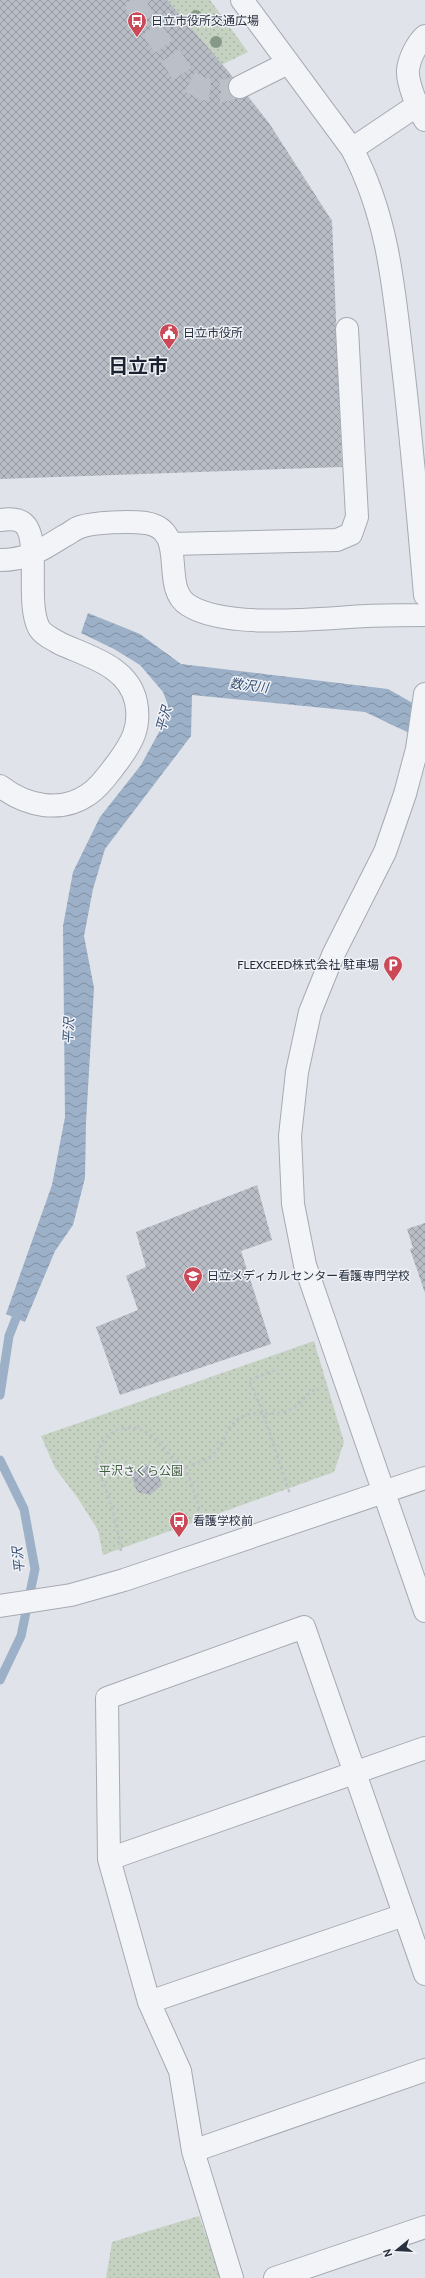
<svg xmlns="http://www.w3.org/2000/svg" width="425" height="2278" viewBox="0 0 425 2278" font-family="Cabin,'Noto Sans JP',sans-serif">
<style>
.grass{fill:url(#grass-dots)}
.water{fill:url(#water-waves)}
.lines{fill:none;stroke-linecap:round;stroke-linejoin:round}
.stream{stroke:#9cb0c8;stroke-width:9}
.building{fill:url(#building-cross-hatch)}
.minor-tunnel{stroke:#bbbfc7;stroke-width:22;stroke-dasharray:22 11;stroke-linecap:butt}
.minor-casing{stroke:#a5aab3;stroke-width:24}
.path{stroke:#bec1c7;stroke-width:2.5;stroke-dasharray:3 3;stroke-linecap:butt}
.minor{stroke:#f3f4f7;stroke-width:22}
.tree{fill:#869887}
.labels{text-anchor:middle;stroke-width:3;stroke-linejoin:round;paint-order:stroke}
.poi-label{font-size:12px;fill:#293140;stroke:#f0f2f6;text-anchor:start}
.park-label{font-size:12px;fill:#3c5b37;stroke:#f0f2f6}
.water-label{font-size:13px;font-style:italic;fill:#344e73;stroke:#f0f2f6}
.town-label{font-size:20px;font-weight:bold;fill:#1b2231;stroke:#f0f2f6}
</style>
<defs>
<pattern id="grass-dots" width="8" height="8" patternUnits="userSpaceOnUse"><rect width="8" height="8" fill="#c5d2c1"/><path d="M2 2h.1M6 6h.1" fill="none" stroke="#a9b5a7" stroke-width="1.8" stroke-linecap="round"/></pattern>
<pattern id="water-waves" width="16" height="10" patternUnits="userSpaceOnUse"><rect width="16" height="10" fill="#9cb0c8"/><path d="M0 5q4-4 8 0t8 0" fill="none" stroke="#7f90a4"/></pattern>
<pattern id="building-cross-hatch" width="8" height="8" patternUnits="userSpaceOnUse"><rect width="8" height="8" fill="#b7bcc5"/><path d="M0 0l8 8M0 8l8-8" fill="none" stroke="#9599a1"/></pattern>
</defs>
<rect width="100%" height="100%" fill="#e0e3e9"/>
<path class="grass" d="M153 0H210L248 52 217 67Z
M314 1341 344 1442 334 1472 103 1555 98 1530 77 1497 55 1468 41 1436Z
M199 2216 221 2278H106L112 2242Z"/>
<path class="water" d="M88 613 140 634 181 664 388 689 425 710 424 740 365 712 192 695 191 736 105 849 93 889 84 936 94 988 86 1122 85 1178 73 1225 55 1251 25 1322 6 1314 52 1185 65 1117 63 926 73 872 100 817 141 765 164 723 168 705 163 692 140 665 114 649 81 633Z"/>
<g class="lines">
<path class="stream" d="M0 1395 9 1336 20 1308
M0 1460 24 1509 35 1569 21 1636 0 1680"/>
</g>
<path class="building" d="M0 0H167L228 71 269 123 332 221 342 467 0 479Z
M257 1185 272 1240 241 1251 271 1344 120 1395 96 1327 138 1310 126 1276 146 1267 136 1232Z
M425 1223V1293L410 1249 413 1248 407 1229Z
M142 1464 156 1467 162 1485 150 1495 137 1492 131 1475Z"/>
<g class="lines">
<path class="minor-tunnel" d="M136 0 138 10 187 80 203 89 221 91 240 87"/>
<defs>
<path id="minor" d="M242 0 352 149C386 213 393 279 401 350 411 432 418 514 425 595
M425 36C417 43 409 59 408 70 407 83 418 109 425 120
M240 87 288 63
M352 149 416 106
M0 520C7 519 17 518 23 523 42 537 25 602 39 628 43 635 54 640 61 644 90 657 129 667 136 702 141 727 132 743 117 763 109 773 101 786 89 794 61 814 26 806 0 786
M170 544 337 540 351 534 357 517 347 329
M0 560C27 560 42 550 64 536 69 534 74 529 80 527 94 522 130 521 146 523 190 530 159 586 188 605 227 630 322 618 367 616 387 615 406 615 425 615
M425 694 417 749 405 794 385 852 333 955 310 1012 297 1072 290 1136 293 1204 305 1265 425 1611
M0 1606 71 1595 124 1580 425 1478
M109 1859 425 1748
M149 2002 404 1915
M193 2151 425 2070
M232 2278 193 2151 180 2071 149 2002 109 1859 107 1698 304 1627 425 1974
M275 2278 425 2227"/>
</defs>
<use href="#minor" class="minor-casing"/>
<path class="path" d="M275 1370 249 1380 263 1413 290 1494
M186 1467C198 1462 214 1458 221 1445 228 1434 225 1430 237 1420 252 1408 267 1417 284 1412 298 1409 308 1391 318 1388
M121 1551C118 1529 112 1507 105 1486 102 1479 96 1471 96 1463 96 1449 103 1438 115 1431 123 1427 134 1427 142 1430 160 1438 168 1459 186 1467L204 1524"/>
<use href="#minor" class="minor"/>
</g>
<g class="tree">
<circle cx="196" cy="16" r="6"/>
<circle cx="216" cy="42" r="6"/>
</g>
<defs>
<symbol id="bus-pin" viewBox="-11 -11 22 30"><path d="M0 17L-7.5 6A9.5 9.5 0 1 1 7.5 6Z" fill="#cb4857" stroke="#f0f2f6"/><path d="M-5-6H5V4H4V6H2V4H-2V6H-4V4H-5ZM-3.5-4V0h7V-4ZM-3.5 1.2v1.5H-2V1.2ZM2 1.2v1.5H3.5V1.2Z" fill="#fff"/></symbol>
<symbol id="civic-pin" viewBox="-11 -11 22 30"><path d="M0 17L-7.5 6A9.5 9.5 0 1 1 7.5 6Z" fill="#cb4857" stroke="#f0f2f6"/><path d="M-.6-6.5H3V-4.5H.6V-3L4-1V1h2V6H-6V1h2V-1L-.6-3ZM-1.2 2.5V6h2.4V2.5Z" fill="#fff"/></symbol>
<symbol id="parking-pin" viewBox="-11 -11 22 30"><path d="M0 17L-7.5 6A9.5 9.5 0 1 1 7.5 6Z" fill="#cb4857" stroke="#f0f2f6"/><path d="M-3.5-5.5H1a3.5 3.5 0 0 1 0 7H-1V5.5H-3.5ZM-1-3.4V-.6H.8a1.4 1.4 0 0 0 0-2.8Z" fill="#fff"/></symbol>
<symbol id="university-pin" viewBox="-11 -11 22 30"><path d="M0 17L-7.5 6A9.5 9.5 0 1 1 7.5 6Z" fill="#cb4857" stroke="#f0f2f6"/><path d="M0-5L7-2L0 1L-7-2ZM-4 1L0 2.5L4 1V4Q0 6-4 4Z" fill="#fff"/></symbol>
</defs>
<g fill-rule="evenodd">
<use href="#bus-pin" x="126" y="10" width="22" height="30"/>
<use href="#civic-pin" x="158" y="322" width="22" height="30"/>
<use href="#parking-pin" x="382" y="954" width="22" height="30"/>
<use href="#university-pin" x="182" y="1265" width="22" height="30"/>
<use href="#bus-pin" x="168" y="1510" width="22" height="30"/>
</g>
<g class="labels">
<g class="poi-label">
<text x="151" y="25">日立市役所交通広場</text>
<text x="183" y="337">日立市役所</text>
<text x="379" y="969" text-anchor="end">FLEXCEED株式会社 駐車場</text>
<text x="207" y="1280">日立メディカルセンター看護専門学校</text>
<text x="193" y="1525">看護学校前</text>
</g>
<g class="park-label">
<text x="141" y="1475">平沢さくら公園</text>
</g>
<g class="water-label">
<text transform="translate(249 685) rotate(7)" y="5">数沢川</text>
<text transform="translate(163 719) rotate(-74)" y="5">平沢</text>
<text transform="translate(68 1031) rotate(-87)" y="5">平沢</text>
<text transform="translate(18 1560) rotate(-96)" y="5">平沢</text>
</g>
<g class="town-label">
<text x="138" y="373">日立市</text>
</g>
</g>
<g transform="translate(397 2250) rotate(252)" stroke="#f0f2f6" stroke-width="3" paint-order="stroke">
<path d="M0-3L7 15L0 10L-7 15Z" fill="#293140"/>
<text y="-6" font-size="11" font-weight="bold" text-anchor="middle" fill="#293140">N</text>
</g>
</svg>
